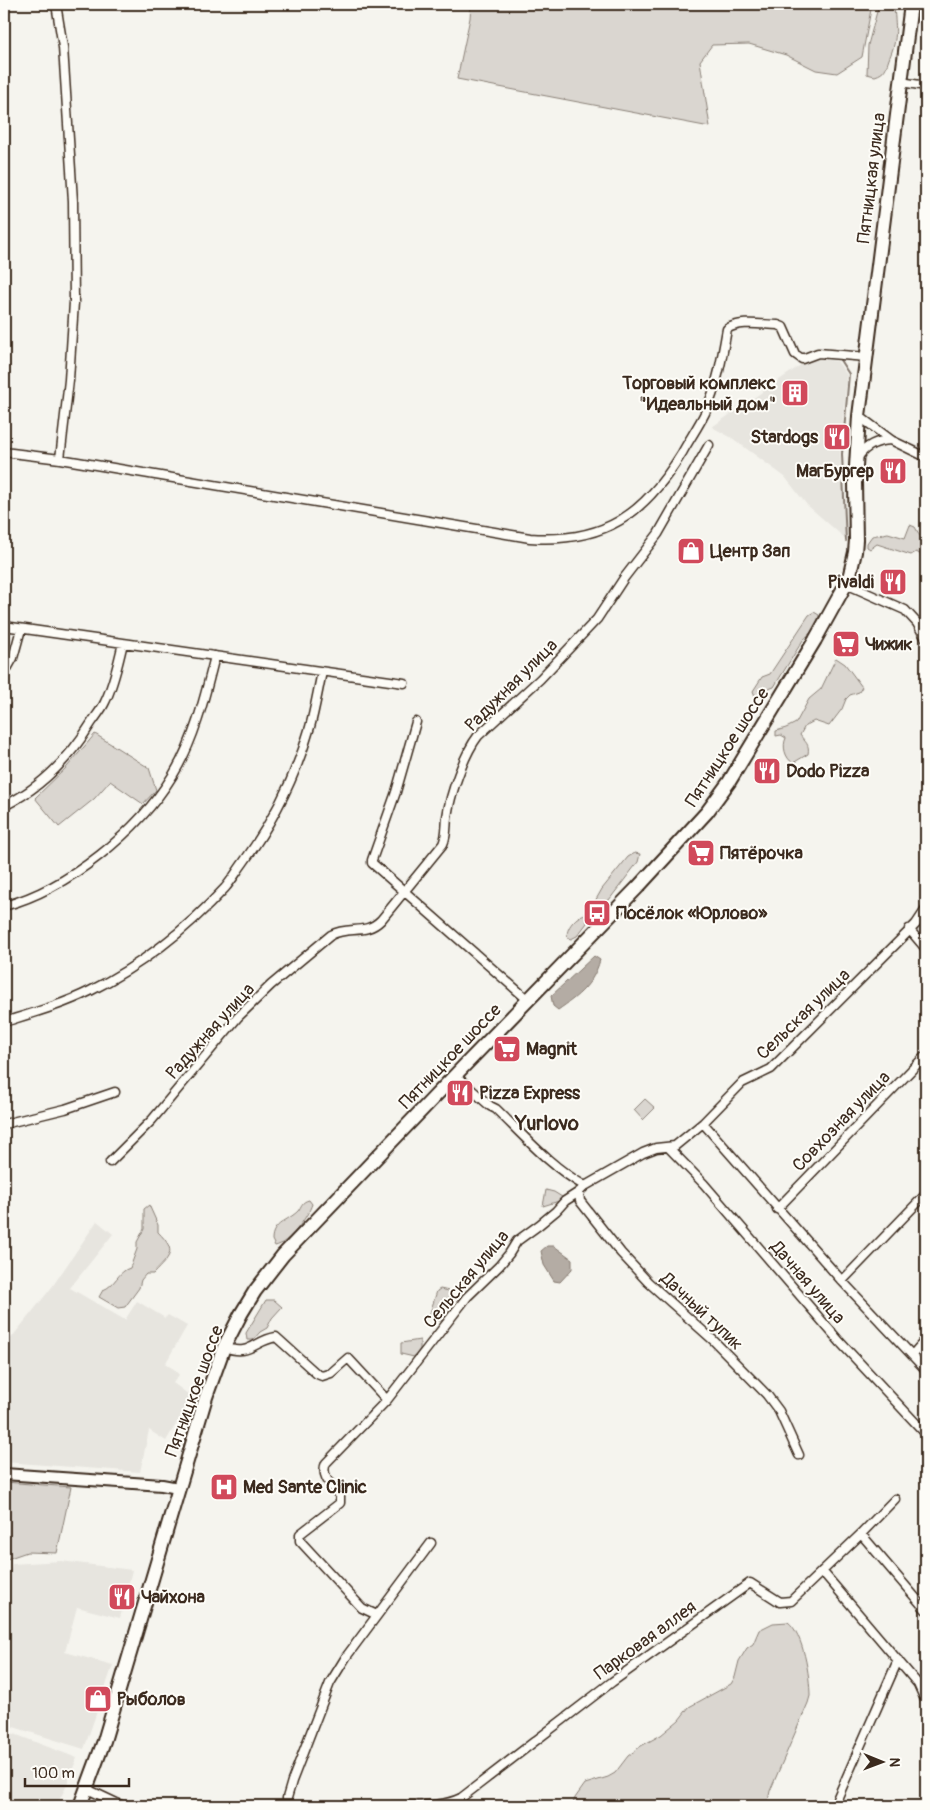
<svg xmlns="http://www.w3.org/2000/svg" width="930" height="1810" viewBox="0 0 930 1810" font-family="Pangolin,sans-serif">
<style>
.built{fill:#e7e5df}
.green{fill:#dad6d0;stroke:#8a8077}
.water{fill:#b4aca4;stroke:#84786e}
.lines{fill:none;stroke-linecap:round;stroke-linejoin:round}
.stream{stroke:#84786e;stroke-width:2}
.minor-casing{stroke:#3b2a1e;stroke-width:11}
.tertiary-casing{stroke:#3b2a1e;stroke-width:14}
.primary-casing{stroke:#3b2a1e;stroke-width:16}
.minor{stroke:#fdfcf7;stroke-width:8}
.tertiary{stroke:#fdfcf7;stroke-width:10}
.primary{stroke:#fdfcf7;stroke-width:12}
.labels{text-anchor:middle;stroke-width:4;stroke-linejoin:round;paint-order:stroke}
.street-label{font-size:18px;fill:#3b2a1e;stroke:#fdfcf7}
.poi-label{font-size:18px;font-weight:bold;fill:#3b2a1e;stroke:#fdfcf7;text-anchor:start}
.quarter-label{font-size:20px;font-weight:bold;fill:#3b2a1e;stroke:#fdfcf7}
</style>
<rect width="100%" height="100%" fill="#f5f4ee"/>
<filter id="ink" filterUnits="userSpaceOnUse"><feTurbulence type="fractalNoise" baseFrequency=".02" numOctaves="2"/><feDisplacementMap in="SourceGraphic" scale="10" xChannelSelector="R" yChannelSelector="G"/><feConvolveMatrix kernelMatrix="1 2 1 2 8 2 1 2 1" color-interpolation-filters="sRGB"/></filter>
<g filter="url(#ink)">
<path class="built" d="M815 358 837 361 847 375 840 454 846 539 807 505 785 477 732 438 712 427 805 362Z
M97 1221 113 1234 70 1288 125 1320 137 1301 165 1318 168 1315 187 1326 165 1364 174 1369 179 1375 173 1383 192 1397 166 1441 149 1430 140 1472 4 1462V1347L52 1287Z
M61 1561 132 1570 120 1618 77 1607 65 1652 113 1665 84 1749 4 1724V1598L12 1564Z
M4 1730 77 1758 65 1789 56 1806H4Z"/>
<path class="green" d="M471 4H872L862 57 837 73 816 70 786 55 749 44 712 45 700 61 710 127 457 79 470 18Z
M879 4H894C895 27 899 36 889 59 886 68 885 73 875 76L867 74 868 45Z
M910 525 915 527 920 536 926 540V567L920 554 916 552 911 555 877 544 870 549 867 547V543L872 536 888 533 905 538Z
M814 612 819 615C818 625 810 634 803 640L774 687 766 690 763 695 755 696 753 691 762 677 770 674 809 615Z
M836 658 845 664 862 687 859 692 850 695 846 699 842 709 829 726 814 721 805 726 800 735C805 742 810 744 808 754L793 763C785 758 782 746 786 738L781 735 776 736V731L786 728 796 723 809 699 821 689Z
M95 734 149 768 156 790 143 804 110 781 94 799 59 827 35 798 67 767Z
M635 853 640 854 638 862 609 900 598 908 594 907V903L602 889 628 857Z
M586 914 587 923 577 936 571 939 568 938C564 929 577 915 586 914Z
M645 1099 655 1108 643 1120 634 1110Z
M546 1190 554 1192 562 1197 559 1201 543 1206Z
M309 1200 312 1204C308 1217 288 1244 275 1246L272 1240C272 1223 288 1221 298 1211 302 1206 301 1202 309 1200Z
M149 1205 158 1225V1232C178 1252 170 1256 153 1274H146L141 1280 139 1288 125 1307 118 1308 99 1297 103 1290C115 1286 118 1271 130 1268L137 1249V1242L144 1229V1209Z
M440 1289 449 1291C452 1299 447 1315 441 1321L433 1319 430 1313 437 1291Z
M266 1300H274L282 1307 272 1318 267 1328 260 1332 253 1340H247L246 1333Z
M420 1340V1349L414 1357 401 1354V1343Z
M4 1482 71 1487 57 1553 27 1552 4 1560Z
M788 1622C803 1633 810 1676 810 1696L808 1703 770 1791 767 1806H572L575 1798 585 1784 608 1777 615 1773 628 1756 641 1746 661 1735 679 1720 689 1707 731 1684 735 1677 739 1661 747 1648 753 1644 759 1630 773 1623Z"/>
<path class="water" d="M594 956 600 960C593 985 578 996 558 1010L553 1006 551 996Z
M547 1246H554L572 1259V1269L560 1282 554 1281 544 1265 541 1251Z"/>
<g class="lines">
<path class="stream" d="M840 360 849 374 842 454 846 541"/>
<defs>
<path id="minor" d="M56 4 63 47 73 201 74 302 69 380 60 459
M901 82 926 86
M859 416 891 440 926 457
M4 452 60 459 530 538C604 543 644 515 682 453 689 440 698 427 705 413 717 387 722 358 727 329 740 320 763 325 778 325L783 327 795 354 802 359 818 353 866 357
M858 457C867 445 876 441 891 440
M846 584 905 610 917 623 926 639
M4 626 404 683
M4 674 13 658 21 629
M416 722 396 792 372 860V863L528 1000
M4 806C42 787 70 758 92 722 96 716 102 709 105 702 114 684 118 663 123 643
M4 906C68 889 139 831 173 775 195 739 205 696 215 656
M909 929 926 949
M4 1022C33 1013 62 1005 90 991 140 966 187 929 225 888 232 880 237 871 243 863 272 823 296 776 310 727 315 709 318 690 322 672
M455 1075 490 1106 496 1109C524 1136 551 1167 585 1186
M703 1123 842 1281 926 1370
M4 1124 65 1109 115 1092
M669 1148 704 1184 840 1342 926 1434
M110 1162 152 1120 238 1017 271 985 331 935C349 925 365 936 381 920L443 844C447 835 446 827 447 817 450 795 464 754 478 736L540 679 597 619 624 578 658 534 709 445
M579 1192 580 1201 621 1253 648 1282 713 1340 767 1395 779 1411 799 1455
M777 1209 926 1055
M842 1281 926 1194
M224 1347C251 1357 253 1341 276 1337L317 1374 322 1376 331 1373 348 1358 387 1400
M913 1354 926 1339
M861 1534 926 1610
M822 1571 918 1684 926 1702
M377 1615 362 1608 300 1541V1534L340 1503V1496C332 1486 320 1476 326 1463L387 1400 467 1297 499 1266 509 1254 517 1241 539 1225 556 1211 565 1201 579 1192 585 1186 643 1153 656 1148 675 1146 703 1123 742 1083 771 1069 916 924 926 909
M87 1789 123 1806
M287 1806V1798L292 1781 330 1683 346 1657 431 1543
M393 1806C415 1805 441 1808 461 1798L612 1682 750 1583 780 1602 791 1601 861 1534 895 1499
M834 1806 898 1660"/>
<path id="tertiary" d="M4 1474 162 1485 178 1488"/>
<path id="primary" d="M80 1806 104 1741 206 1397 224 1347 241 1314 255 1291 283 1255 464 1066 638 887 707 812 729 782 815 640 846 584 850 574 855 552 856 540 855 483 859 416 911 4"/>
</defs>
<use href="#minor" class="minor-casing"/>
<use href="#tertiary" class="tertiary-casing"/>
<use href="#primary" class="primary-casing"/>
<use href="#minor" class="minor"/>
<use href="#tertiary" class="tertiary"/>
<use href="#primary" class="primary"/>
</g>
</g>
<defs>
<symbol id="building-square" viewBox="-11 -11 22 22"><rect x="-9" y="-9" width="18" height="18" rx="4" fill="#d1495b" stroke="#fdfcf7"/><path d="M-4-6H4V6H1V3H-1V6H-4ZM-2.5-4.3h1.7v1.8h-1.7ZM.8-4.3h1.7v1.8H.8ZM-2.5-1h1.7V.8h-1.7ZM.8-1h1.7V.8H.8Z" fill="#fff"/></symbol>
<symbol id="restaurant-square" viewBox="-11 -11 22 22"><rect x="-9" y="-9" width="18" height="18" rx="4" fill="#d1495b" stroke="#fdfcf7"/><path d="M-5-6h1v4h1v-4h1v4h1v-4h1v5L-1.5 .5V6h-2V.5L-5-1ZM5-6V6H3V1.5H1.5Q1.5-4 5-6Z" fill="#fff"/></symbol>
<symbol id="shop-square" viewBox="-11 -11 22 22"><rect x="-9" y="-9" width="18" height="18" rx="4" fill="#d1495b" stroke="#fdfcf7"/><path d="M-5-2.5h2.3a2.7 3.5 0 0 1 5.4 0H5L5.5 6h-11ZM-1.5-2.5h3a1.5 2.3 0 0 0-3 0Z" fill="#fff"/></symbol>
<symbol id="supermarket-square" viewBox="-11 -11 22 22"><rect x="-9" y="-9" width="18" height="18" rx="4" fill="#d1495b" stroke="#fdfcf7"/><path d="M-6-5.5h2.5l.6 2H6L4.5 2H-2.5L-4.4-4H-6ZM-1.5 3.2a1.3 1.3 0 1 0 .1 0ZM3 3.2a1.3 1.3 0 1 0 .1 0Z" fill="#fff"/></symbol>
<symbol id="bus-square" viewBox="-11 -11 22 22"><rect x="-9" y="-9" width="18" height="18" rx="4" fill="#d1495b" stroke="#fdfcf7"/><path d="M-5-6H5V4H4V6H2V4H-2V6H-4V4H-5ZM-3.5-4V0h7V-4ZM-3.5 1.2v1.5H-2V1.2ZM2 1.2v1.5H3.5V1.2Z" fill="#fff"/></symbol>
<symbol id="hospital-square" viewBox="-11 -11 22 22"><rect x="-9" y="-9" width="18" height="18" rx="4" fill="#d1495b" stroke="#fdfcf7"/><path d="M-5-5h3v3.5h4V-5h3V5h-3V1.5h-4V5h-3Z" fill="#fff"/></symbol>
</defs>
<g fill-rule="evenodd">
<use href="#building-square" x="779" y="377" width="32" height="32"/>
<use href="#restaurant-square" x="821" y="421" width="32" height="32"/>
<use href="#restaurant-square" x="877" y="455" width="32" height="32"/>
<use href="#shop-square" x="675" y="535" width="32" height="32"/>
<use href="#restaurant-square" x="877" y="566" width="32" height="32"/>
<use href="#supermarket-square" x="830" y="628" width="32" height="32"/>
<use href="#restaurant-square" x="751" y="755" width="32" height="32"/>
<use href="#supermarket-square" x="685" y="837" width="32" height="32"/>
<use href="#bus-square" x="581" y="897" width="32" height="32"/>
<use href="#supermarket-square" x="491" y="1033" width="32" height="32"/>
<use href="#restaurant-square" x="444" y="1077" width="32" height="32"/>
<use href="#hospital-square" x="208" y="1471" width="32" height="32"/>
<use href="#restaurant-square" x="106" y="1581" width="32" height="32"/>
<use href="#shop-square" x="82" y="1683" width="32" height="32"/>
</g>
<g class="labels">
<g class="street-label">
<text transform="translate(871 178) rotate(-83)" y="6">Пятницкая улица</text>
<text transform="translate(511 685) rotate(-45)" y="6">Радужная улица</text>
<text transform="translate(727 747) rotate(-57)" y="6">Пятницкое шоссе</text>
<text transform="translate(803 1014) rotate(-44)" y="6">Сельская улица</text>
<text transform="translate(210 1031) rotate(-48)" y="6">Радужная улица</text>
<text transform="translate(450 1056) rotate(-46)" y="6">Пятницкое шоссе</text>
<text transform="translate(841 1121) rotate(-46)" y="6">Совхозная улица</text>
<text transform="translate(466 1279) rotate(-50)" y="6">Сельская улица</text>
<text transform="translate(808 1282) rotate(49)" y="6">Дачная улица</text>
<text transform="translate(702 1311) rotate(43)" y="6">Дачный тупик</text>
<text transform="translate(194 1391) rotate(-70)" y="6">Пятницкое шоссе</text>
<text transform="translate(645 1640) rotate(-36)" y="6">Парковая аллея</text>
</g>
<g class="poi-label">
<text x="776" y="389" text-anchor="end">Торговый комплекс<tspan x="776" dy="21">"Идеальный дом"</tspan></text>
<text x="818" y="443" text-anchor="end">Stardogs</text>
<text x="874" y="477" text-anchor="end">МагБургер</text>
<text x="710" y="557">Центр Зап</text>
<text x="874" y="588" text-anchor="end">Pivaldi</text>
<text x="865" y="650">Чижик</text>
<text x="786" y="777">Dodo Pizza</text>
<text x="720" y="859">Пятёрочка</text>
<text x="616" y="919">Посёлок «Юрлово»</text>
<text x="526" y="1055">Magnit</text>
<text x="479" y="1099">Pizza Express</text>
<text x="243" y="1493">Med Sante Clinic</text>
<text x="141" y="1603">Чайхона</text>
<text x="117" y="1705">Рыболов</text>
</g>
<g class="quarter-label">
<text x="547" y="1130">Yurlovo</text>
</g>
</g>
<rect width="930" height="1810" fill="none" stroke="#fdfcf7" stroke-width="20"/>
<rect x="10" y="10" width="910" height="1790" fill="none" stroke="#3b2a1e" stroke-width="2" filter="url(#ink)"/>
<g transform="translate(882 1762) rotate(91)" stroke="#fdfcf7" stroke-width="4" paint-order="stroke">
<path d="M0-4L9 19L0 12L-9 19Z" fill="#3b2a1e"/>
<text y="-8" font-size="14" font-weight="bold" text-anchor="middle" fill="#3b2a1e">N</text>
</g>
<path d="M25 1778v8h104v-8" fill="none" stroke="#3b2a1e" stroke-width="2.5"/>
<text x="32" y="1778" font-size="15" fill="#3b2a1e" stroke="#fdfcf7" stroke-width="4" paint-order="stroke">100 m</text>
</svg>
